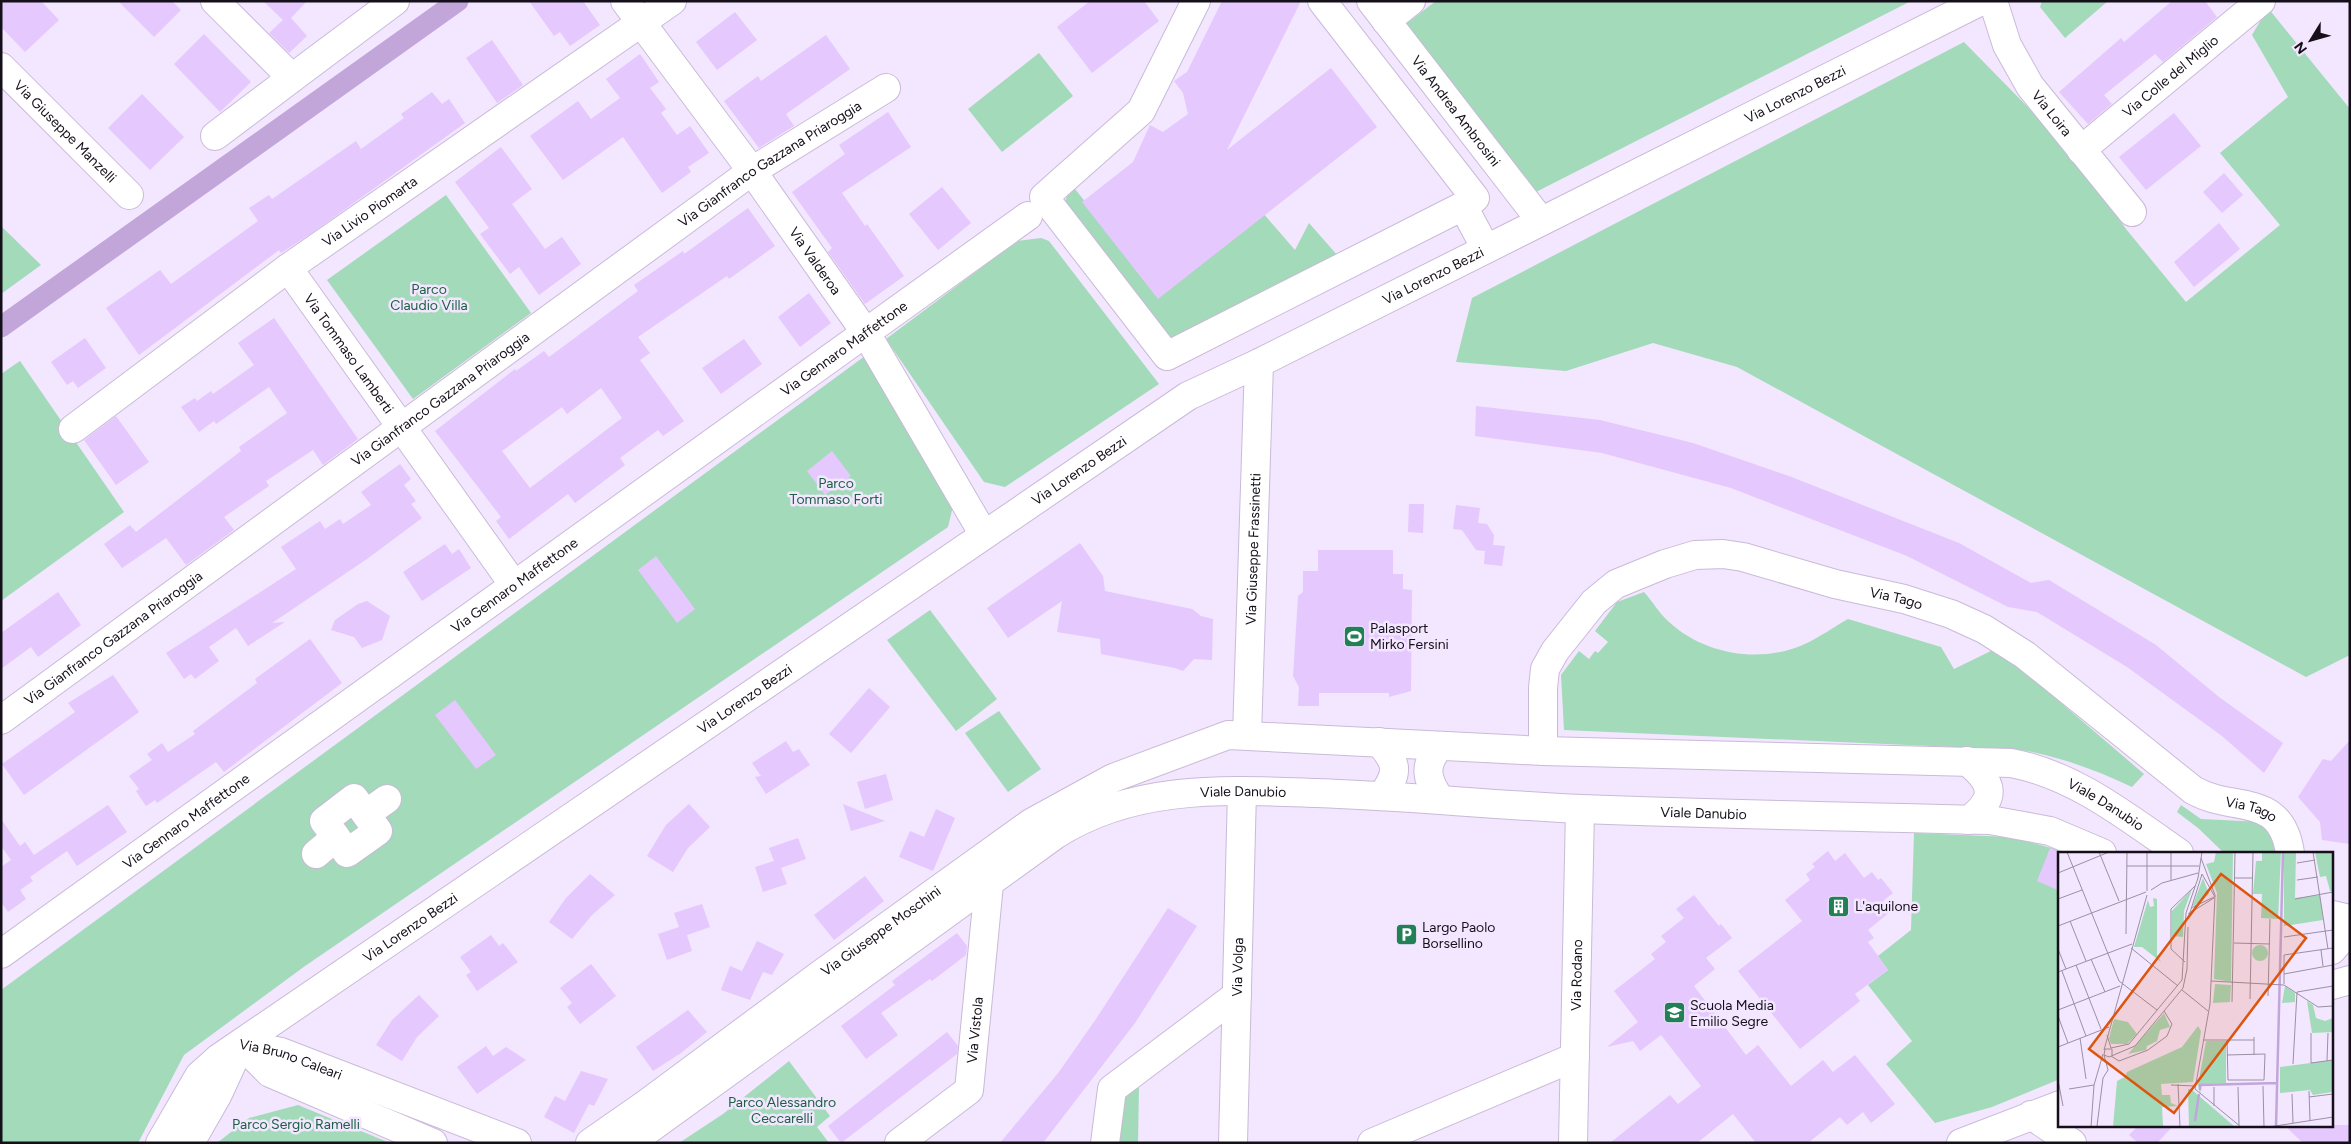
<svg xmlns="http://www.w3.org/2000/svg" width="2351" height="1144" viewBox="0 0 2351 1144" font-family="Figtree,sans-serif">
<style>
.green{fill:#a2daba}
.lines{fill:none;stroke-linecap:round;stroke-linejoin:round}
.canal{stroke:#c2a6da;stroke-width:21}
.building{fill:#e5c8fd;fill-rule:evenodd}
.minor-casing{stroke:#cabad8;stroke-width:30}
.minor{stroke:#fff;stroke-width:28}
.labels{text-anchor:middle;stroke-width:5;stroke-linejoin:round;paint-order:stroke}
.street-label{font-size:14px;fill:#150f19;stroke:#f3e6ff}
.park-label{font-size:14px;fill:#1b6041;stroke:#f3e6ff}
.poi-label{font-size:14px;fill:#150f19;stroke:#f3e6ff;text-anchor:start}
.inset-river{fill:none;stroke:#c2a6da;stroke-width:2.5}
.inset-road{fill:none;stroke:#9a90a3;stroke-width:1}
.view{fill:#dd550d;fill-opacity:0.15;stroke:#dd550d;stroke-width:2.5}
.inset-edge{fill:none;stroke:#150f19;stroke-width:2.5}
</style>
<rect width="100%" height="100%" fill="#f3e6ff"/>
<path class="green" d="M1436 1H1911L1536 192 1402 27Z
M2042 1H2108L2065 38 2040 7Z
M2268 8 2350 109V655L2306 677 1737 367 1653 343 1566 371 1456 362 1472 298 1964 42 2065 145 2126 229 2186 302 2280 225 2220 153 2288 97 2252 35Z
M1039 53 1073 96 1002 152 968 109Z
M1075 189 1157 292 1262 212 1295 250 1309 223 1338 256 1172 343 1064 205 1067 196Z
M446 195 531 313 413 399 327 280Z
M1 226 41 265 1 294Z
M1041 238 1049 241 1159 384 1005 487 984 482 886 339 1017 241Z
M865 356 954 502 948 527 305 966 184 1055 138 1143H1V990Z
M20 361 124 512 1 601V374Z
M1644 592C1653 602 1659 613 1669 622 1705 655 1761 664 1805 644 1820 637 1834 627 1848 619L1941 647 1954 669 1997 648 2144 774 2132 787C2096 770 2061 757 2022 750L1564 730 1561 675 1579 651 1589 659 1595 651 1598 653 1608 642 1595 631 1617 602Z
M930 610 997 699 956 731 887 640Z
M999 711 1041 769 1008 792 965 733Z
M2181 805 2201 819 2262 822 2273 829 2280 853H2224L2198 828 2177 812Z
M1914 833 2011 837 2070 853H2060V1079L1992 1107 1935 1123 1886 1064 1912 1041 1868 985 1888 970 1878 956 1911 930Z
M789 1061 830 1116 817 1127 829 1143H679L723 1114Z
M1139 1087 1138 1143H1117L1124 1096Z
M298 1105 390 1143H217L249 1118Z"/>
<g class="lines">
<path class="canal" d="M1 327 458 1"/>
</g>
<path class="building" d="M1 1H41L59 20 25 52 1 27Z
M118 1H172L181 10 154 37Z
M263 1H307L291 18 307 36 289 53 269 33 283 20Z
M529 1H583L600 25 570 46 560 32 554 36Z
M1090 1H1144L1159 21 1092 73 1057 27Z
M1222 1H1301L1227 150 1331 68 1377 127 1158 299 1082 202 1133 162 1150 125 1163 132 1188 114 1183 93 1174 81 1187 72Z
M2172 1H2205L2217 17 2163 62 2155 54 2104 95 2112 104 2088 124 2059 92 2121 38 2124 42Z
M735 12 757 40 717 70 696 42Z
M204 34 251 82 220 112 174 64Z
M826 35 850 69 786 114 794 126 759 148 724 101 758 76 761 81Z
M492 40 523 85 497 103 466 58Z
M640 54 659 82 650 88 666 109 661 113 677 135 690 126 709 153 688 167 691 172 662 193 623 137 563 180 530 136 578 101 591 119 620 98 606 79Z
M432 92 442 104 449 99 465 123 312 233 281 253 279 250 139 355 106 308 160 270 171 284 258 221 249 208 269 195 272 199 356 141 361 149 404 118 401 114Z
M142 94 184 137 150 170 108 128Z
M888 112 911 147 842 193 865 226 867 224 904 276 865 304 828 252 832 248 792 192 845 154 839 145Z
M2174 113 2201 146 2146 190 2119 157Z
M501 147 532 189 512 204 545 249 562 237 581 264 539 295 519 267 510 274 480 234 489 228 455 182Z
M2224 173 2243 195 2222 213 2203 192Z
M942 187 971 223 938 250 909 214Z
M748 208 775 246 729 279 727 276 638 337 650 353 640 360 684 421 663 436 658 430 620 458 625 465 575 503 568 494 509 539 496 521 501 517 435 431 515 369 516 371 544 351 549 357 638 291 634 285 683 251 684 254ZM601 388 622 418 530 488 502 451 562 407 567 414Z
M2219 223 2240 249 2194 287 2174 262Z
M809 293 831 323 800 347 778 317Z
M274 318 358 439 323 465 313 450 266 481 269 486 224 517 234 530 186 565 166 538 122 568 104 544 130 525 136 532 241 451 239 447 287 413 269 387 216 424 214 421 199 432 181 407 195 398 197 401 211 391 213 394 254 365 238 343Z
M85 338 106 368 78 388 73 381 67 385 51 362Z
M744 339 762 364 721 394 702 368Z
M1476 406 1600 420 1693 443 1789 476 1959 543 2031 583 2049 580 2156 645 2219 697 2283 743 2264 773 2222 736 2127 667 2037 612 2008 607 1907 556 1731 488 1602 453 1475 436Z
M116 416 149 462 116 485 84 440Z
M832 451 851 476 825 495 807 471Z
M400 464 411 479 404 485 416 501 411 504 422 518 367 559 272 623 285 622 248 646 236 628 209 647 219 661 195 679 191 674 184 679 166 653 296 569 281 547 320 521 325 529 340 519 343 524 371 505 361 492Z
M1409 504H1424L1423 533 1408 532Z
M1456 505 1480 508 1478 523 1487 524 1494 535 1493 545 1505 546 1502 566 1484 564 1485 551 1476 550 1462 530 1453 529Z
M1080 543 1103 576 1105 591 1192 609 1201 616 1213 619 1212 660 1194 659 1183 671 1175 668 1101 654 1100 639 1057 632 1062 601 1008 638 987 608Z
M445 544 452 554 459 549 471 568 422 601 403 572Z
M1318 550H1393V574H1403V589L1412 590 1411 691 1389 697V693H1319V706H1298L1299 687 1293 676 1298 596 1303 592V571H1318Z
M656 556 695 609 677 623 638 570Z
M58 592 81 625 38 657 31 647 1 669V633Z
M367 601 390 616 382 640 362 648 354 637 331 630 335 620 358 604Z
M310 639 342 683 224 772 216 762 157 803 155 800 146 806 136 791 139 789 129 776 152 760 147 754 162 743 168 752 195 734 193 731 257 683 255 679Z
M113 675 139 712 24 795 2 764 75 712 68 703Z
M869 688 890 707 851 753 829 734Z
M455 700 496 755 476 769 435 715Z
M2350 740V844L2322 840 2320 822 2298 797 2323 759 2331 761Z
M786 741 793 752 799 749 810 765 766 794 755 777 761 776 752 763Z
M886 774 893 800 865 809 857 782Z
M689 804 710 827 688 848 673 872 647 856 666 825Z
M843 804 885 821 851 831Z
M108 805 127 832 77 866 67 851 30 877 33 881 20 890 26 899 8 912 1 902V867L11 860 1 846V819L20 846 25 842 34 855Z
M936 809 955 818 933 871 899 857 910 831 924 837Z
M798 838 806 859 781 868 787 884 763 892 755 867 774 861 769 848Z
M2050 848 2060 852V891L2037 881Z
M1828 851 1835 861 1845 853 1864 878 1872 872 1878 880 1881 878 1893 893 1883 901 1891 911 1868 930 1874 938 1868 942 1888 970 1855 994 1860 1001 1800 1049 1738 971 1802 921 1785 900 1810 880 1806 874 1815 867 1812 864Z
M590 874 615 895 592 915 572 939 549 922 566 898Z
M865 876 884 901 834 940 814 915Z
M1694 895 1719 926 1721 924 1732 938 1706 958 1715 969 1694 986 1746 1055 1758 1045 1791 1086 1823 1060 1833 1072 1855 1055 1895 1104 1871 1123 1863 1112 1847 1125 1840 1117 1808 1143H1756L1733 1114 1697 1143H1610L1670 1095 1678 1104 1701 1086 1661 1035 1640 1051 1633 1041 1607 1047 1638 1022 1614 991 1655 959 1651 954 1666 942 1661 936 1684 918 1676 909Z
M702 904 710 927 687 935 692 951 667 960 658 934 679 927 674 913Z
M1168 908 1197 926 1135 1023 1043 1143H1000L1059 1072 1096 1019Z
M957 933 967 946 966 955 932 981 930 979 881 1013 898 1035 866 1059 841 1026 895 985 892 981Z
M491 935 499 946 503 943 518 962 477 991 466 975 471 972 460 957Z
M757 941 784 954 772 975 763 972 750 1000 721 990 730 966 742 971Z
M591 964 616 996 580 1024 567 1007 572 1003 560 988Z
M419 995 439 1016 417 1037 402 1061 376 1045 392 1020Z
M688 1010 707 1032 681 1053 653 1071 636 1047Z
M947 1032 958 1046 957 1054 841 1143 828 1126Z
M486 1046 493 1056 506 1047 526 1060 477 1094 457 1067Z
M581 1071 608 1079 594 1106 589 1104 574 1133 544 1117 555 1096 565 1101Z
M2139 1125H2174L2157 1143H2138L2129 1135Z
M2284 1125H2350V1143H2303Z"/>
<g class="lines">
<defs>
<g id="minor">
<path d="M215 1 292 78 395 1"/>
<path id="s1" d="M625 1 752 171 866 333 984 535"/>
<path d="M1196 1 1141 111 1044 197 1167 356 1463 206 1475 198 1322 1"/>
<path id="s2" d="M1371 1 1541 221"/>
<path id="s3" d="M1993 1 2007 45 2030 86 2132 212"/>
<path d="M1386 21 1411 1"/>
<path id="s4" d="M1 67 129 195"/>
<path d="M215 136 292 78"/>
<path id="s5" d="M2081 150 2261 1"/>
<path d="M1463 206 1486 249"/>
<path id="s6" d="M288 268 514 585"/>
<path id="s7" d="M73 429 288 268 672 1"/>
<path id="s8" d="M1 720 752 171 886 88"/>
<path id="s9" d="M1247 735 1259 363"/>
<path d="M1379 742C1398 764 1399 772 1382 796"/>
<path d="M1440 746C1423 765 1426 779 1440 799"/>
<path id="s10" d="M1543 751V688L1545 669 1555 651 1594 602 1616 584 1665 564 1695 555 1723 554 1743 557 1835 584 1904 599 1951 614 1984 629 2025 655 2193 790C2233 813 2281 791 2290 853"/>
<path d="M1967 761C1993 783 1998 797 1969 820"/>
<path d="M366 814 387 799"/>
<path d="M316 854 336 837 347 853 378 831 354 798 324 821 336 837"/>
<path d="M2332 915 2350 919"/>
<path d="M2332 950 2350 929"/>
<path id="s11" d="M1 954 1028 216"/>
<path d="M2332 985 2350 980"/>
<path id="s12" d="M241 1044 281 1052 517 1143"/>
<path d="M241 1044 270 1073 433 1143"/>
<path d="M2031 1115 2072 1143"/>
<path id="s13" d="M160 1143 199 1076 219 1058 1188 396 1259 363 1981 1"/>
<path d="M190 1143 218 1094 241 1044"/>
<path id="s14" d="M590 1143 646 1104 821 974 1031 823 1113 778 1228 735 1543 751 2011 763C2075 775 2127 817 2179 853"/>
<path id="s15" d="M630 1143 1055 835C1134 784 1226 790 1317 793 1405 796 1493 805 1582 809 1718 814 1854 817 1990 820L2050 831 2102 853"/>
<path id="s16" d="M899 1143 969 1090 989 884"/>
<path d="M1105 1143 1112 1089 1237 995"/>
<path id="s17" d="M1233 1143 1242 791"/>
<path d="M1372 1143 1575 1057"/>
<path id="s18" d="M1573 1143 1580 809"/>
<path d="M1961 1143 2060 1105"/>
</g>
</defs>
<use href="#minor" class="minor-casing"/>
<use href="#minor" class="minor"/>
</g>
<defs>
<symbol id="stadium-square" viewBox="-11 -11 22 22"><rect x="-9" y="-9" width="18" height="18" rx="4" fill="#237f56" stroke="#f3e6ff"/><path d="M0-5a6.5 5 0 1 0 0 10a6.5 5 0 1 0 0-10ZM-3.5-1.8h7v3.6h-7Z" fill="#fff"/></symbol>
<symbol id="building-square" viewBox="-11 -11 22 22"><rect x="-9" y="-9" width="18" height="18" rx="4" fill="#237f56" stroke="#f3e6ff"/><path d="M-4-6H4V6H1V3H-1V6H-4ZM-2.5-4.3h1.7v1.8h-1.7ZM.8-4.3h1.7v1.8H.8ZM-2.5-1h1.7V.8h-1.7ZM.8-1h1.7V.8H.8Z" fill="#fff"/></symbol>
<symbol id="parking-square" viewBox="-11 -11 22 22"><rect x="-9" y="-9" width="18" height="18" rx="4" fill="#237f56" stroke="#f3e6ff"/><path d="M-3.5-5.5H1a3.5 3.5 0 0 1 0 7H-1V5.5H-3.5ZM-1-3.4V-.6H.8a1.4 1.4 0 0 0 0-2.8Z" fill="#fff"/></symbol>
<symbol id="school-square" viewBox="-11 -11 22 22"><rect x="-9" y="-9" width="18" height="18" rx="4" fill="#237f56" stroke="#f3e6ff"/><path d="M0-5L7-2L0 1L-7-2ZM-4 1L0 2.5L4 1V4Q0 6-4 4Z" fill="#fff"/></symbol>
</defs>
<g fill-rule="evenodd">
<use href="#stadium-square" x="1342" y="624" width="25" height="25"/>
<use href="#building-square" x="1826" y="894" width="25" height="25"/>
<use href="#parking-square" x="1394" y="922" width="25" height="25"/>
<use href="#school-square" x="1662" y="1000" width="25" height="25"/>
</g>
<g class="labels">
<g class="street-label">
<text dy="5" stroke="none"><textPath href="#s5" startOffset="116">Via Colle del Miglio</textPath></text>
<text dy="5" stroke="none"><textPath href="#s13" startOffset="1956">Via Lorenzo Bezzi</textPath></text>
<text dy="5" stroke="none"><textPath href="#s2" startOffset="139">Via Andrea Ambrosini</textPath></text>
<text dy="5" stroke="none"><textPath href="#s3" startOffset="128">Via Loira</textPath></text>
<text dy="5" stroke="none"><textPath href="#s4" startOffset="91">Via Giuseppe Manzelli</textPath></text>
<text dy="5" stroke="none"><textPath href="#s8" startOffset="949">Via Gianfranco Gazzana Priaroggia</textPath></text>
<text dy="5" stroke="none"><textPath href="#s7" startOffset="368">Via Livio Piomarta</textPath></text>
<text dy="5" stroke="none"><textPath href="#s1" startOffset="322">Via Valderoa</textPath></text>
<text dy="5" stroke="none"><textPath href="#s13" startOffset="1551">Via Lorenzo Bezzi</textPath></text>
<text dy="5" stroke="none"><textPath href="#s11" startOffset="1038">Via Gennaro Maffettone</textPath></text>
<text dy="5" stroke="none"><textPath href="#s6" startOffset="105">Via Tommaso Lamberti</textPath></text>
<text dy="5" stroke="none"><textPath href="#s8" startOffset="544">Via Gianfranco Gazzana Priaroggia</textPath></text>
<text dy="5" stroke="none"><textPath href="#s13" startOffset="1146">Via Lorenzo Bezzi</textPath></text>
<text dy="5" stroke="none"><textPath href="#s9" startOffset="186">Via Giuseppe Frassinetti</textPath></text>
<text dy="5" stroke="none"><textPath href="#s11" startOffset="632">Via Gennaro Maffettone</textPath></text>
<text dy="5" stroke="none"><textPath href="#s10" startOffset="485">Via Tago</textPath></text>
<text dy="5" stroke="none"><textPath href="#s8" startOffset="139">Via Gianfranco Gazzana Priaroggia</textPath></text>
<text dy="5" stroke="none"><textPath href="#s13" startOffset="741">Via Lorenzo Bezzi</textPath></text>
<text dy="5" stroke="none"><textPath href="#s15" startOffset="721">Viale Danubio</textPath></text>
<text dy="5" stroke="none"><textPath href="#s14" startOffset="1649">Viale Danubio</textPath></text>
<text dy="5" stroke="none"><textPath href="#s15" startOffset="1182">Viale Danubio</textPath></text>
<text dy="5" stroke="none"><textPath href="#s10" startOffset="904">Via Tago</textPath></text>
<text dy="5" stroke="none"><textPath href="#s11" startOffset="228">Via Gennaro Maffettone</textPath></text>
<text dy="5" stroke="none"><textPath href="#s13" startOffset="336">Via Lorenzo Bezzi</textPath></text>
<text dy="5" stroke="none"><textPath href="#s14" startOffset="360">Via Giuseppe Moschini</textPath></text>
<text dy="5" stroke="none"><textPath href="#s17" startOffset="176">Via Volga</textPath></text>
<text dy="5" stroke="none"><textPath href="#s18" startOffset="168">Via Rodano</textPath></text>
<text dy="5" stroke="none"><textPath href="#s16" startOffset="148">Via Vistola</textPath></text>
<text dy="5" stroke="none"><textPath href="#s12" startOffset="52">Via Bruno Caleari</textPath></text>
</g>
<g class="park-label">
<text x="429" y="294">Parco<tspan x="429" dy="16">Claudio Villa</tspan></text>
<text x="836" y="488">Parco<tspan x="836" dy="16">Tommaso Forti</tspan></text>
<text x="782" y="1107">Parco Alessandro<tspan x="782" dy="16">Ceccarelli</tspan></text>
<text x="296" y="1129">Parco Sergio Ramelli</text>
</g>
<g class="poi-label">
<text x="1370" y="633">Palasport<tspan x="1370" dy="16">Mirko Fersini</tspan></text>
<text x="1855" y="911">L'aquilone</text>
<text x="1422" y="932">Largo Paolo<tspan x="1422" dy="16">Borsellino</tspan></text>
<text x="1690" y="1010">Scuola Media<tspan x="1690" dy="16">Emilio Segre</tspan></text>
</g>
</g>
<g transform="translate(2058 852)">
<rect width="275" height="275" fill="#f3e6ff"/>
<path d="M158 0H175L173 130 156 127 159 41 148 12 156 10ZM204 0H223L220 67 203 66 204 42H195L198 9H204ZM226 0H238L237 46 262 43 265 68 226 74ZM257 0H275V39H272L268 24 262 25ZM145 26 151 42 136 54 135 53ZM134 37 126 59 125 85 114 84V59ZM95 46 99 47V103L103 110 84 95H76L90 48 92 55 96 54ZM194 101a8 8 0 1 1 16 0a8 8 0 1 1-16 0ZM157 132 173 133 172 150 155 151ZM227 134 237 141V150L224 151ZM249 149 255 153 258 166 267 169 275 166V180L254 181ZM106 161 112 175 102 178 99 189 89 194 88 198 70 202ZM56 167 70 170 79 182 69 192H53L51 186ZM140 174 143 179 135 230 103 232 104 243H112L113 251 120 254 104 255 105 274 122 275H55L59 229 67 225 69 220 124 195ZM148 189H168V231L144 232 142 242 140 233ZM275 208 274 240 255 243 252 238 222 241V215ZM130 237H133L177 275H131Z" fill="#a2daba"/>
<path class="inset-river" d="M142 238V233L220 231M137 269 141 242M218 275 225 0"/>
<path class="inset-road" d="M9 0 61 129 99 158M41 0 61 49M89 0V39M255 0 270 97M143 6 157 43 152 152 137 237 183 275M239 11 257 8M69 14H141M0 21 51 0M144 22 157 45M177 26H195M113 28V0M239 28 260 25M93 38 104 31 140 21M0 47 24 38M237 47 275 40M133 56 156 45M130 62 156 46M130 67 144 22M12 69 28 109M0 74 88 40M68 82 69 0M226 85 275 78M176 91 212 92M73 96 120 134M0 97 8 117M263 98 265 114M33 107 47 140M127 110 113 97V57L137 34M18 113 43 177M4 119 28 184M0 120 74 92M226 122 275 113M153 129 226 133 260 155 275 154M226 132V103L275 96M124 138 150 159M210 144 212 67M192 147 195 0M174 150 177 0M0 158 62 134M0 164 10 191M253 181V211L275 208M49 183 53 196 71 192 124 128 128 61 140 26 144 0M196 185V203M22 186 28 227M145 188H196M169 188 170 228H206L207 202 169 203M0 195 51 175M46 198 89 43M54 203V197H47L46 203 51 205 77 194 125 136 129 117 130 75M53 204 61 209 90 198 109 184 114 172 106 159M269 209 270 181M235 212 239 140 275 134M0 228 5 254M120 232 122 275M113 233 137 234M205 234 206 275M156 235V254M180 235 181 273M11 237 36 233M251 239 252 269M234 242 235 271M251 245 275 242M39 274 45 226 50 218 46 203M33 275 36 233 45 202M211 275 275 265"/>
<path class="view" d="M163 22 248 86 116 261 31 197Z"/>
<rect width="275" height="275" class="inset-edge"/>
</g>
<rect width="2351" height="1144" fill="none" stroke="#150f19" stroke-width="5"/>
<g transform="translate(2311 40) rotate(233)" stroke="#f3e6ff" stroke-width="4" paint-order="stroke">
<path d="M0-4L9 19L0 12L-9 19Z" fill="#150f19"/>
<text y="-8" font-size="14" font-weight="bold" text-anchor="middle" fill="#150f19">N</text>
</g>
</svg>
